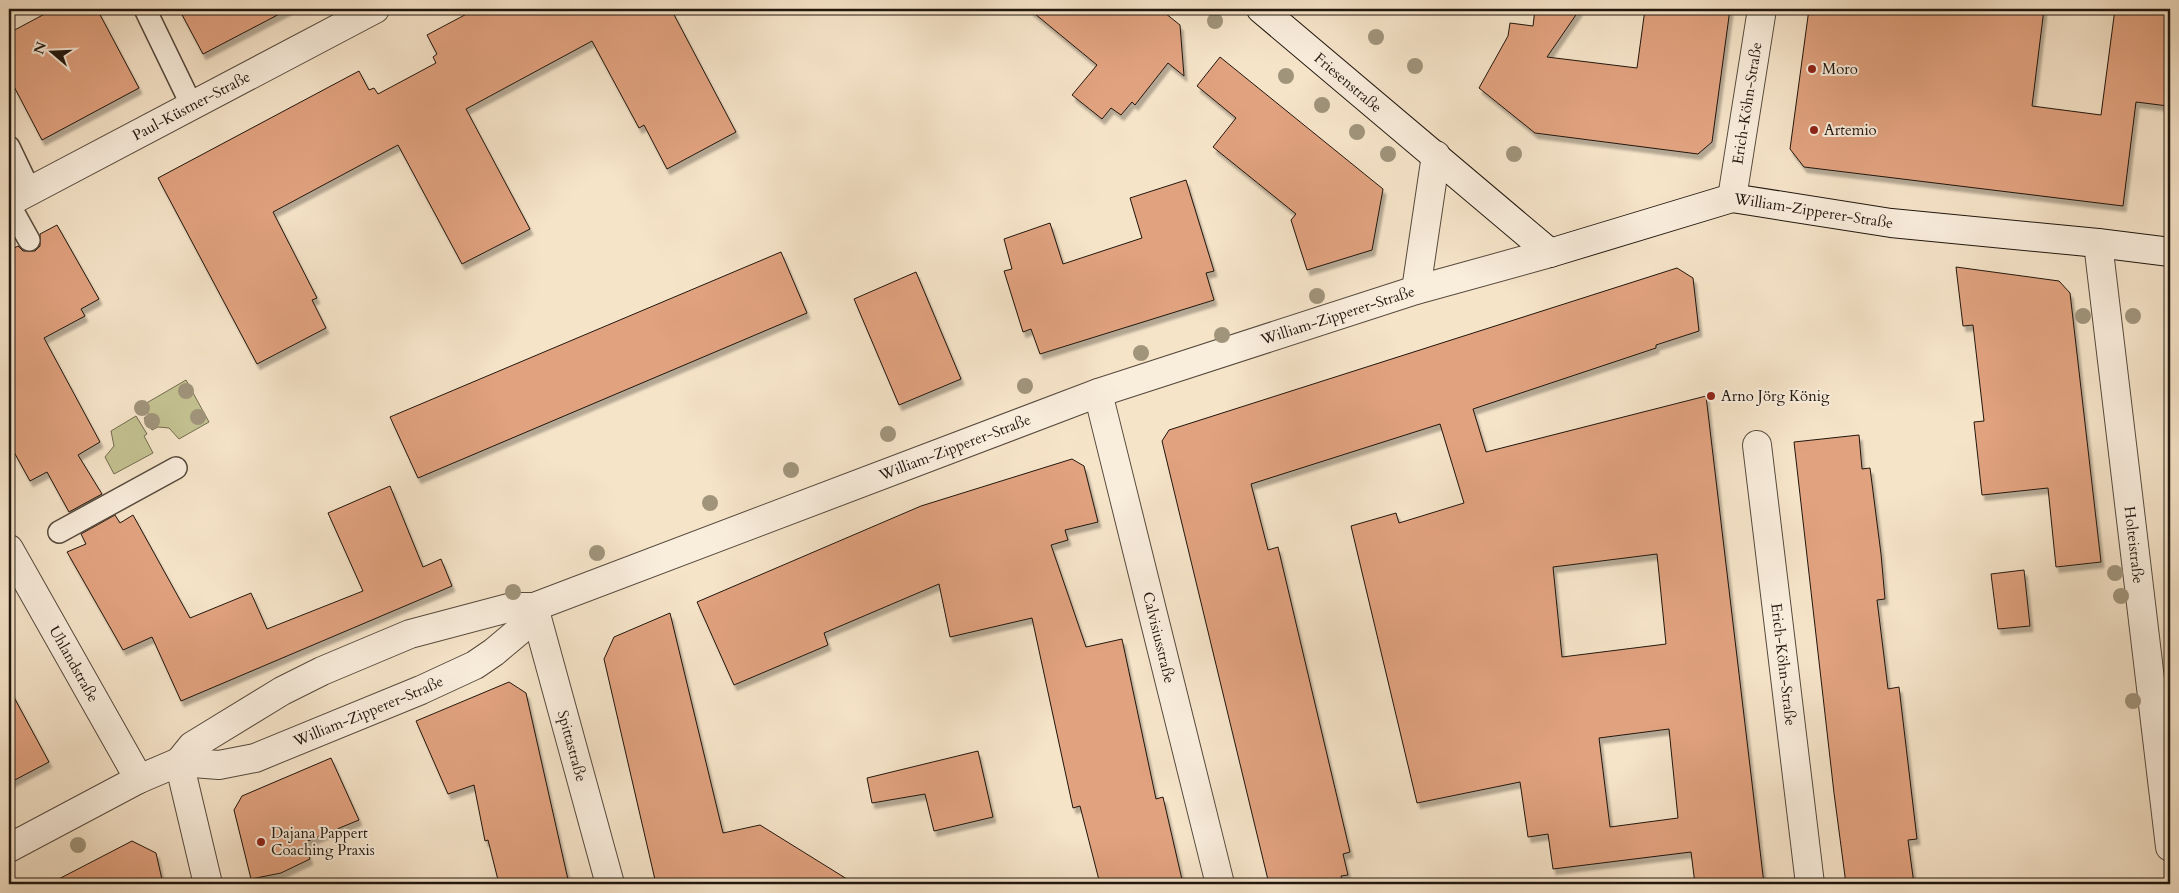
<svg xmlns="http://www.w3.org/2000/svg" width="2179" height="893" viewBox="0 0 2179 893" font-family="Cardo,serif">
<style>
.grass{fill:#c4c291;stroke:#726c50}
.building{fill:#e1a27f;stroke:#20160e;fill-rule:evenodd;filter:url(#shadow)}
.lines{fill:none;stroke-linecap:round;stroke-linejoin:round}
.lane-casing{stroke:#564a3d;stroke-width:24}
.street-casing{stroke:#564a3d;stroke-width:30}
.secondary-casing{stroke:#20160e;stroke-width:30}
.lane{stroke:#f9eddc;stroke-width:21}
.street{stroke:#f9eddc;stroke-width:28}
.secondary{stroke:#f9eddc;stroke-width:28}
.tree{fill:#a0947b}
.poi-dot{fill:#8f2418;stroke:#f9eddc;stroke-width:2}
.labels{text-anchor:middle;stroke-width:4;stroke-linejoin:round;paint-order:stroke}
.poi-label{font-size:15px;fill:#20160e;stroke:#f9eddc;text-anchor:start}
.street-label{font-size:15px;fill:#20160e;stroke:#f9eddc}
</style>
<defs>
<filter id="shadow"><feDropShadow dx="3" dy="5.5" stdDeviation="1" flood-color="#0004"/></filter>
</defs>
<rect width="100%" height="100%" fill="#f6e4c9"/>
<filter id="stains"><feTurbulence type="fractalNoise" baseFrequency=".004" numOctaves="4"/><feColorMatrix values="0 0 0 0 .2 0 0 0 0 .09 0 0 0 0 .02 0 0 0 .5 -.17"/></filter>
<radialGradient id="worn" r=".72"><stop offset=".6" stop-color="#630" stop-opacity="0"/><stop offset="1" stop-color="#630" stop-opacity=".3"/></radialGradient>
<path class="grass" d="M186 380 209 422 179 439 169 428 158 427 152 430 144 418 149 415 145 410 141 413 138 408Z
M136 416 147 434 144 436 153 453 114 474 105 457 114 446 111 431Z"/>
<path class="building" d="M54 9H97L139 88 42 140 9 77V33Z
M179 9H289L203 54Z
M476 9H671L736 132 667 169 644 125 639 128 592 41 466 109 530 229 462 264 398 145 273 212 317 298 312 300 326 328 257 364 158 178 359 71 369 90 374 88 378 94 436 63 433 57 437 54 427 35Z
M1029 9H1160L1180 25 1184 76 1168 63 1135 105 1132 102 1121 115 1111 108 1102 119 1072 95 1097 65Z
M1535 9H1580L1547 57 1637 68 1645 9H1730L1712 142 1698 154 1535 133 1479 88 1508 36 1510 23 1533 26Z
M1809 9H2044L2032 106 2101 115 2115 9H2170V86L2168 106 2136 102 2123 206 1804 167 1790 149Z
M1220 57 1383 189 1372 250 1307 270 1291 220 1296 214 1213 147 1236 118 1197 86Z
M1186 180 1214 271 1206 273 1214 300 1040 354 1031 329 1023 332 1004 271 1012 269 1004 239 1050 223 1063 264 1142 238 1130 198Z
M57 225 99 299 81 309 85 316 44 338 100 442 78 455 102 494 69 512 47 472 30 481 9 443V251L18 246 23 251H35L40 246V234Z
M781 252 807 313 418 478 390 417Z
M1956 267 2059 281 2070 293 2101 562 2056 567 2048 488 1982 495 1974 422 1984 421 1973 325 1963 326Z
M1677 268 1693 278 1699 331 1656 345V348L1473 409 1486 452 1706 396 1764 884H1695L1691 852 1553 869 1548 834 1528 837 1520 782 1417 803 1351 526 1396 513 1399 523 1464 503 1440 424 1251 484 1268 550 1278 547 1350 852 1343 854 1348 875 1341 876 1343 884H1269L1162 441 1169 430ZM1657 554 1666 644 1562 657 1553 567ZM1669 729 1678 818 1610 827 1599 738Z
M916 272 961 379 899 405 854 299Z
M1859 435 1862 469 1870 468 1881 554 1885 599 1877 600 1888 689 1899 687 1917 839 1908 840 1914 884H1846L1834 793 1794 442Z
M1072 459 1084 466 1098 522 1065 530 1068 540 1051 545 1086 647 1122 639 1156 799 1163 797 1183 884H1100L1080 806 1073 808 1032 618 950 637 939 584 824 633 828 645 734 685 697 602 921 506Z
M390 486 423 567 441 559 452 586 181 701 152 637 123 650 67 552 86 544 81 534 115 515 120 523 133 515 190 618 251 593 267 629 363 591 328 513Z
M2024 570 2030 626 1998 629 1991 574Z
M670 613 723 833 760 825 855 884H656L604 659 614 637Z
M509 682 526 693 569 884H499L488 840 485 841 474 785 448 794 416 721Z
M9 688 49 762 9 783Z
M978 751 993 817 934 831 925 794 872 803 867 778Z
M331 758 359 820 303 843 310 859 281 873 251 879 234 810 242 796Z
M132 841 156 853 163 884H49Z"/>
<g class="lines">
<defs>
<path id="lane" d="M145 9 192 106
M9 147 30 191
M9 204 29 240
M59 532 176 468"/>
<g id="street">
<path id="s1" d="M1732 198 1762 9"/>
<path id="s2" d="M9 202 375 9"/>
<path id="s3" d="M2098 243 2170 847"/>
<path d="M1416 290 1436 155"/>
<path id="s4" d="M1098 393 1220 884"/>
<path id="s5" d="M1757 445 1810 884"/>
<path id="s6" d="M9 549 139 779"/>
<path id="s7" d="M534 607 610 884"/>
<path id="s8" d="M179 762 192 746 282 691 322 671 410 634 512 607H534L1098 393 1416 290 1550 253"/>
<path d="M179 762 208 884"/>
<path id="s9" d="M9 848 139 779 179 762 219 765 255 758 421 690 475 665 494 652 519 631 534 607"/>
</g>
<g id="secondary">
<path id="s10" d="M1261 9 1550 253 1732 198 1891 223 2098 243 2170 252"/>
</g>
</defs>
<use href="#lane" class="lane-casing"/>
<use href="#street" class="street-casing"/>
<use href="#secondary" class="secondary-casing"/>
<use href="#lane" class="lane"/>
<use href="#street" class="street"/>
<use href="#secondary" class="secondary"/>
</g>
<g class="tree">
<circle cx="1215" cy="21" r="8"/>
<circle cx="1376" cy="37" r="8"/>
<circle cx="1415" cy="66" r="8"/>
<circle cx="1286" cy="76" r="8"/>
<circle cx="1322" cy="105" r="8"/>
<circle cx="1357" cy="132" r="8"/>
<circle cx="1388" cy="154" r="8"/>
<circle cx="1514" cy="154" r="8"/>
<circle cx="1317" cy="296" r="8"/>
<circle cx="2083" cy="316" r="8"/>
<circle cx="2133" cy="316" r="8"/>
<circle cx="1222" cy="335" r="8"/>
<circle cx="1141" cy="353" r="8"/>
<circle cx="1025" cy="386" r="8"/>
<circle cx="186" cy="391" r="8"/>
<circle cx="142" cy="408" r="8"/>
<circle cx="198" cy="417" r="8"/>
<circle cx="152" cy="421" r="8"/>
<circle cx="888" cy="434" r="8"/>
<circle cx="791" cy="470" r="8"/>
<circle cx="710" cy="503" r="8"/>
<circle cx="597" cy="553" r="8"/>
<circle cx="2115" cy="573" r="8"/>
<circle cx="513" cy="592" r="8"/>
<circle cx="2121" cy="596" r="8"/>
<circle cx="2133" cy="701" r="8"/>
<circle cx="78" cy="845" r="8"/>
</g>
<g class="poi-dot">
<circle cx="1812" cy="69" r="5"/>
<circle cx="1814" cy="130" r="5"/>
<circle cx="1711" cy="396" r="5"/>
<circle cx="261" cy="842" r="5"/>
</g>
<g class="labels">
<g class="poi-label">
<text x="1822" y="74">Moro</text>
<text x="1824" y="135">Artemio</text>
<text x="1721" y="401">Arno Jörg König</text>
<text x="271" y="838">Dajana Pappert<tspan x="271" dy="17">Coaching Praxis</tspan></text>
</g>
<g class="street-label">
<text dy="5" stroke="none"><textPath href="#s10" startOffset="114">Friesenstraße</textPath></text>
<text dy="5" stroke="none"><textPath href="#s1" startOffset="96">Erich-Köhn-Straße</textPath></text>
<text dy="5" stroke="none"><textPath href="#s2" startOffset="206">Paul-Küstner-Straße</textPath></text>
<text dy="5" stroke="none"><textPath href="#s10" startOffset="651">William-Zipperer-Straße</textPath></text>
<text dy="5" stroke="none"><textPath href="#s8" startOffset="1249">William-Zipperer-Straße</textPath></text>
<text dy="5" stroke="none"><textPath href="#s8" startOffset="844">William-Zipperer-Straße</textPath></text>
<text dy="5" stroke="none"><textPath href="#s3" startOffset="304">Holteistraße</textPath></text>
<text dy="5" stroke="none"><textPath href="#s4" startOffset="252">Calvisiusstraße</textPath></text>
<text dy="5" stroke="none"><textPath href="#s6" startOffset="132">Uhlandstraße</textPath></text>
<text dy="5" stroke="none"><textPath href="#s5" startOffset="221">Erich-Köhn-Straße</textPath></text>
<text dy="5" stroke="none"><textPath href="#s9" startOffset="390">William-Zipperer-Straße</textPath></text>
<text dy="5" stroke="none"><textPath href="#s7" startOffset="144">Spittastraße</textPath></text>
</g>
</g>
<rect width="2179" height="893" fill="none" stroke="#f6e4c9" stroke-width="30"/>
<rect x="10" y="10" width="2159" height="873" fill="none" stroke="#20160e" stroke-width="2.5"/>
<rect x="15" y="15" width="2149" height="863" fill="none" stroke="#20160e"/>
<g transform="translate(52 52) rotate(289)" stroke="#f9eddc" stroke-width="4" paint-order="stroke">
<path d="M0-4L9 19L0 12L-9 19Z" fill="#20160e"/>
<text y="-8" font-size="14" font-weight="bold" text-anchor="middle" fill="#20160e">N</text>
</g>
<rect width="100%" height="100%" filter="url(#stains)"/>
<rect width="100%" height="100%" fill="url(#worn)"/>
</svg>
